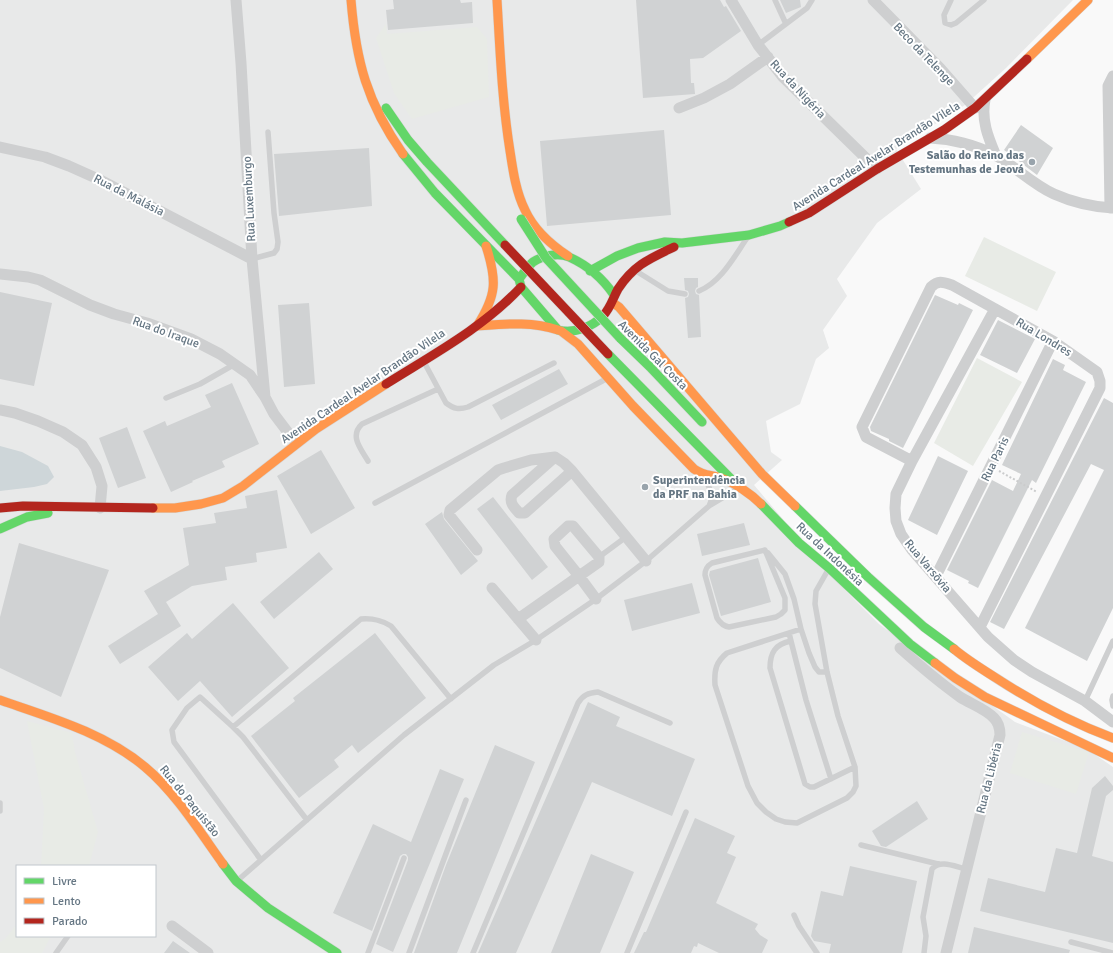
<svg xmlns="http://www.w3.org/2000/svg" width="1113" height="953" viewBox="0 0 1113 953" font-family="Signika,sans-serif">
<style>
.built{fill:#e8e9e9;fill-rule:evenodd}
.green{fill:#e8ebe6}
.water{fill:#ced6d9}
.building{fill:#d0d2d3}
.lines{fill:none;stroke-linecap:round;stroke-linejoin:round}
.fast-casing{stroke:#d5d6d7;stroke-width:10}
.slow-casing{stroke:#d5d6d7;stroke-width:10}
.jam-casing{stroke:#d5d6d7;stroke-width:10}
.path{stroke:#cbcccd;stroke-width:2;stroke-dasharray:2 2;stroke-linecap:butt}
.lane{stroke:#cecfd0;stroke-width:5.5}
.street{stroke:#cecfd0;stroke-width:11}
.fast{stroke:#63d668;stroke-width:9}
.slow{stroke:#ff974d;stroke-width:9}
.jam{stroke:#b3261e;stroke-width:9}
.fast-bridge-casing{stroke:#d5d6d7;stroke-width:10;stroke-linecap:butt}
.jam-bridge-casing{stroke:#d5d6d7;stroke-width:10;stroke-linecap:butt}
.fast-bridge{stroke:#63d668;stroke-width:9}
.jam-bridge{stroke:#b3261e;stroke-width:9}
.poi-dot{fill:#99a4ac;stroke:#fff;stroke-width:1.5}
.labels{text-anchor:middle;stroke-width:4;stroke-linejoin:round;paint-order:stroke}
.street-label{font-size:12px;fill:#657683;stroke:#fff}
.poi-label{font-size:12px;font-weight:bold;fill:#657683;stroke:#fff;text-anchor:end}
</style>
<rect width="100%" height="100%" fill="#f9f9f9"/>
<path class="built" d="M0 0H1073L1006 68 965 105 896 149 921 189 877 223 837 279 847 296 823 330 829 348 816 359 800 404 766 421 771 452 782 460 754 485 830 575 879 624 1015 722 1087 749 1113 767V953H0ZM17 866H155V936H17Z"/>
<path class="green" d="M386 24 387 34 477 27 487 39 489 97 412 119 394 93 376 38Z
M984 237 1056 272 1037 311 965 276Z
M977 358 1022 382 973 466 934 443Z
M27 721 72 733 75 752 98 832 89 866H41L44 809Z
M1022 732 1089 752 1076 794 1010 773Z
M17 924V936H51L42 953H0V942L5 939Z"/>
<path class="water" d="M0 446 22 452 48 466 54 477 47 484 34 487 0 491Z"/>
<path class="building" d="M393 0H460L461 3 472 2 473 23 388 30 386 10 394 9Z
M636 0H720L724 7 726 6 741 31 703 58 690 59 691 83H694L695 94 643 98Z
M780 0H800L801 7 786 13Z
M1021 125 1053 148 1037 175 1004 150Z
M664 130 671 215 547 226 540 141Z
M369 148 372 206 279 216 274 154Z
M684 278H698V287L696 288 695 291 696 294 699 295 701 337 688 338 685 298 688 297 689 294 688 291 685 290Z
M0 292 52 303 34 386 0 379Z
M935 295 958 305 959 303 973 310 903 448 889 441V439L871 431 870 427Z
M309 303 315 384 284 387 278 305Z
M998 320 1035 339 1017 373 980 355Z
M1053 359 1065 365 1063 370 1086 382 1036 483 1032 480 978 588 968 583 969 581 947 570 992 480 1013 491 1021 474 1002 465Z
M559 369 568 384 501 420 492 405Z
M232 383 259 444 222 461 225 467 192 481 193 482 171 492 143 431 165 421 167 426 211 407 205 395Z
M1104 398 1113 403V608L1087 661 1025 628 1104 470 1091 464 1004 629 990 622Z
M127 427 146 478 118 488 99 438Z
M321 450 355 508 311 534 277 476Z
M938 456 968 471 937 535 908 520Z
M277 490 287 548 256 553 257 562 225 567 227 580 192 586 166 602 181 626 120 664 108 646 158 614 144 591 189 565 183 528 216 523 214 513 247 508 245 496Z
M493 497 548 567 532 580 477 509Z
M442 512 444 519 478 561 461 575 425 524Z
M744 523 750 545 702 556 697 534Z
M19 543 109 570 61 697 0 668V617Z
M319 552 333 569 274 619 260 602Z
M758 558 771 602 721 616 709 575 710 571Z
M692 583 700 613 632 631 624 600Z
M233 603 289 668 232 717 200 681 178 701 148 667 187 633 192 639Z
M375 633 426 698 358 753 352 745 334 760 339 767 299 798 251 736 295 701 293 698Z
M588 702 620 717 616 726 695 759 672 816 592 782 516 953H478Z
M495 745 535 762 457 953H414L446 865Z
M440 769 464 779 430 863 393 952 376 944 408 860V857L406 854H403L400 856 372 931 333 913 373 824 411 842Z
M1105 776 1113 786V790L1106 796 1092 856 1113 862V943L980 911 988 878 1045 892 1056 848 1077 853 1092 788Z
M917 801 928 819 886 847 881 846 872 831Z
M695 818 735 836 727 853 736 857 716 903 758 924 755 929 760 935 768 940 762 953H719L698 943 697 947 694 946 691 953H634L644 932H646Z
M591 854 634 872 600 953H551Z
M850 866 917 881 902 953H829L831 944 814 941 811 936 821 891 843 896Z
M974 927 1070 950 1069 953H968Z
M173 941 190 953H164Z"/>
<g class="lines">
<defs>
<path id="fast" d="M386 108 408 140 427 162 505 245
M403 154 435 193 519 279
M590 271 617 256 638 248 665 242 682 243 749 235 780 226 789 222
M603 316C592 327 574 334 558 330L521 287 519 279C523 274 528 266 533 262 542 256 558 252 569 257 587 265 603 279 614 295
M620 338 650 367 702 422
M608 354 735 483
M761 504 799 543 829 568 910 644 935 663
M795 506 868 577 924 627 954 649
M0 529 27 517 48 513
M223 864 236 881 268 908 337 953"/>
<path id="slow" d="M351 0C356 61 367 103 403 154
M497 0C500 50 502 101 510 151 513 171 516 192 525 210 534 230 550 244 568 256
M1027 59 1088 0
M613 303 619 307 762 474 795 506
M477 326C505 324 531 321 558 330
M477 326C497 295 497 280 486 246
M561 331 578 344 633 406 694 469C706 477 709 474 721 478 735 483 751 494 761 504
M153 508H175L201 504 223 498 243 486 316 429 386 384
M954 649C967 660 982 669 996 678 1033 702 1072 723 1113 738
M935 663 955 678 985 697 1113 758
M0 700C49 717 105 733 145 767 175 792 200 832 223 864"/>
<path id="jam" d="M789 222 809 213 877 169 944 130 975 108 1027 59
M603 316C611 307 613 298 618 289 634 265 649 259 674 247
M386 384C432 355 483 328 521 287
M0 508 23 506 153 508"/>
</defs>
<use href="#fast" class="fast-casing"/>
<use href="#slow" class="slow-casing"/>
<use href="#jam" class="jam-casing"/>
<path class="path" d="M999 471 1037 492"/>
<path class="lane" d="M775 0 786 24
M951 0 944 15 945 23 951 25 956 23 984 0
M758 45 807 8 812 0
M252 259 274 253 277 249 278 242 274 213 268 132
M636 271 668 291 685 294
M699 291C721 282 734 257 747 238
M424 362 446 403C454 409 459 410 468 407L554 363
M166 398 200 384 235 364
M368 461C361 449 349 436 362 424L438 389
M705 479C710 488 714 497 709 506
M375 503 606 379
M765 550 785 598V610L781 614 776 617 729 627C723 626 720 623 717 618L705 575C705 569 707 566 712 563Z
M768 553 785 574 794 599 801 629 809 653 815 667 819 672H827
M599 557 626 537
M801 629 727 653C716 662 714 670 715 685L748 786 757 803 766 812 776 819 785 822 797 823 847 798 853 792 856 786 855 767 838 716 827 672 815 604 816 591 828 570
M789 633 791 641C775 644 770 653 770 668L805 784 810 787H814L855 767
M791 641 806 700 831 779
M1113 696 1112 700 1113 706
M1085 701 1113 641
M233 727 200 697 187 708 172 730 174 742 261 860
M0 803V811
M307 820 243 737 233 727 361 619C373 618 381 620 391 626L451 699
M861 845 938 864
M237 881 404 735 494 665 536 640 596 599 646 561 709 506 736 490
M794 915 799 926 817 953
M1071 942 1113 953
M56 953 68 936
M368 953 404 858
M409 953 466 800
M473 953 578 703C583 695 588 693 598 692L670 723
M627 953 686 812
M924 953 926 936 923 917 932 869C940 859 956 867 966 869"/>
<path class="street" d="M236 0 241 63 252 259 265 397
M731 0 758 45 783 77 877 169
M873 0 940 68 975 108
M985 100C981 120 988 137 996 156
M679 108 704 98 730 84 768 57
M930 138C952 139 975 145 995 155 1015 166 1032 184 1054 194 1072 202 1093 207 1113 208
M0 147 45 157 69 166 98 179 252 259
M1110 208 1108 86 1113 76
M0 274 28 277 40 280 90 305 114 314 147 323 191 339 220 354 250 375 265 397 274 414 296 443
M995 309 912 461 896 494 895 508 896 521 901 534 912 550 988 637 1014 660 1032 672 1085 701 1113 722
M0 410 15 413 38 421 63 432 82 445 96 467 102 486 100 508
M555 457 512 495C509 503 514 507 519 513H525L572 471
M912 461 866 437 862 427 931 287C938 280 943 282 952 285L1053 341 1097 372 1100 381V388L980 627
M477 550 449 515 450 510 498 470 504 468 531 460 555 457 564 463 572 471 646 561
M936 576 1053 341
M492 588 536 640
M518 619 599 562V557L573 526H568L554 539 555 546 579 576 596 599
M900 648C919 665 939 682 960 697 971 704 986 709 994 718 999 723 1000 729 1000 735L946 953
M172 926 208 953"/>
<use href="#fast" class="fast"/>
<use href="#slow" class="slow"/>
<use href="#jam" class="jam"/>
<defs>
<path id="fast-bridge" d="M521 219 546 258 620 338"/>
<path id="jam-bridge" d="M505 245 608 354"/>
</defs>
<use href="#fast-bridge" class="fast-bridge-casing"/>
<use href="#jam-bridge" class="jam-bridge-casing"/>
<use href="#fast-bridge" class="fast-bridge"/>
<use href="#jam-bridge" class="jam-bridge"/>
</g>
<g class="poi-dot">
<circle cx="1032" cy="162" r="4"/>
<circle cx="645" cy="487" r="4"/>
</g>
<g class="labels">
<g class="street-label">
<text transform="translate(924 54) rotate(46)" y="4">Beco da Telenge</text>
<text transform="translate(798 89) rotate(47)" y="4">Rua da Nigéria</text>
<text transform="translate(876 156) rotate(-32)" y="4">Avenida Cardeal Avelar Brandão Vilela</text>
<text transform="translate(129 195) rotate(27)" y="4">Rua da Malásia</text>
<text transform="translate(249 199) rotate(-93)" y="4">Rua Luxemburgo</text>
<text transform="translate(166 332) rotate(20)" y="4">Rua do Iraque</text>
<text transform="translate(1044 337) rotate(31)" y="4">Rua Londres</text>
<text transform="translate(653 355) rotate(45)" y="4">Avenida Gal Costa</text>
<text transform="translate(363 386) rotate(-34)" y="4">Avenida Cardeal Avelar Brandão Vilela</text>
<text transform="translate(995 459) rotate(-64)" y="4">Rua Paris</text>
<text transform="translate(830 554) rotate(43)" y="4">Rua da Indonésia</text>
<text transform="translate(928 566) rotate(50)" y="4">Rua Varsōvia</text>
<text transform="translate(989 778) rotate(-76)" y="4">Rua da Libéria</text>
<text transform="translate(190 801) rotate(51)" y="4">Rua do Paquistão</text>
</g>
<g class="poi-label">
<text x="1024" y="159">Salão do Reino das<tspan x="1024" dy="14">Testemunhas de Jeová</tspan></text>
<text x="653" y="484" text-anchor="start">Superintendência<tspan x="653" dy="14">da PRF na Bahia</tspan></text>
</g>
</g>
<rect x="16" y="865" width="140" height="72" fill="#ffffff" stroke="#c1c8cd"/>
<rect x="24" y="878" width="20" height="6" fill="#63d668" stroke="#c1c8cd"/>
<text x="52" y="885" font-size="12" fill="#657683">Livre</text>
<rect x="24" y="898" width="20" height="6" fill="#ff974d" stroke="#c1c8cd"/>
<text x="52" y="905" font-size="12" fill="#657683">Lento</text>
<rect x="24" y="918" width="20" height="6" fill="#b3261e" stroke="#c1c8cd"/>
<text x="52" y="925" font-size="12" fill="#657683">Parado</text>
</svg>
